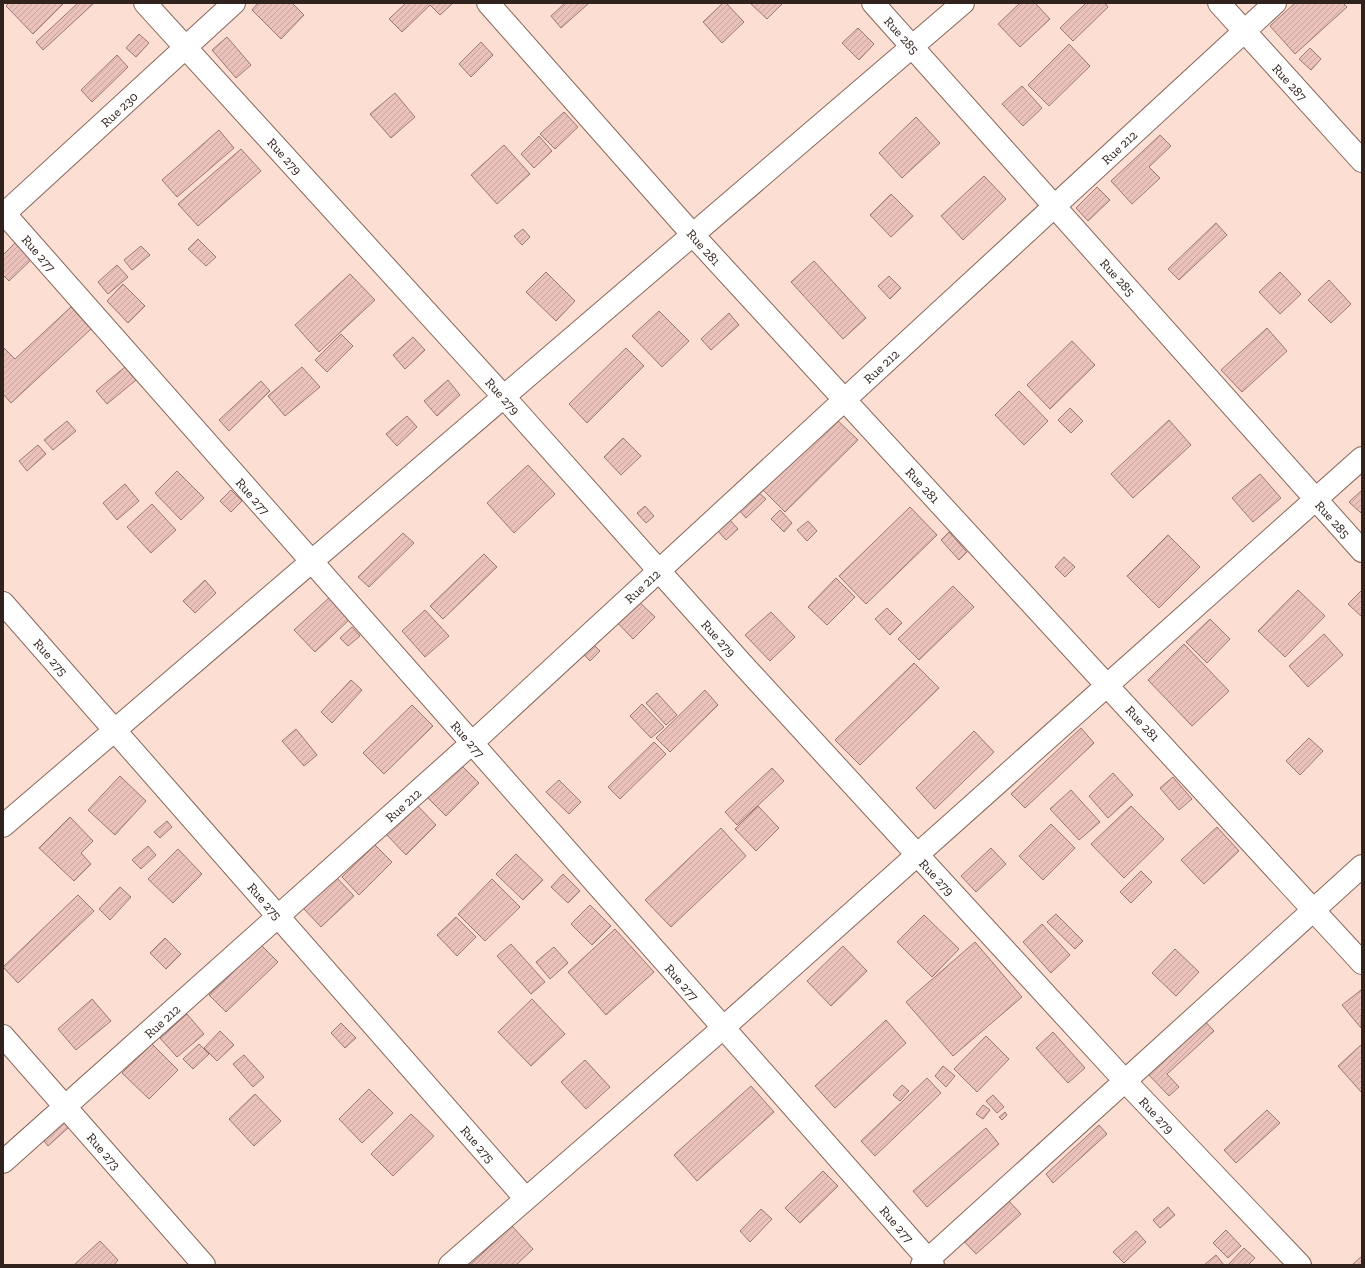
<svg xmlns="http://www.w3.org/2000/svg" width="1365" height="1268" viewBox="0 0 1365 1268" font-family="'Zilla Slab',serif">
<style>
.building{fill:url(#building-hatch);stroke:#9c7771}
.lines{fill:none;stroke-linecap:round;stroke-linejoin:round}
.minor-casing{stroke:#886659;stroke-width:24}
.minor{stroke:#fff;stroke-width:22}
.labels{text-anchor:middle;stroke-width:4;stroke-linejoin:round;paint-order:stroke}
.street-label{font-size:13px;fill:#30221c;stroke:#fff}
</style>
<defs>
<pattern id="building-hatch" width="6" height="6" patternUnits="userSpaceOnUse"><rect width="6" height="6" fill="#ebc2bb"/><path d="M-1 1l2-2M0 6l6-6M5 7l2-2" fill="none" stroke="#caa6a0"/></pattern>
</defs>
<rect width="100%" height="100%" fill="#fdded2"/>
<path class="building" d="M9 3H64L33 34 6 6Z
M78 3H94L43 50 36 42Z
M258 3H292L304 15 281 39 252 10Z
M406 3H453L440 15 430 5 402 32 389 19Z
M565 3H589L561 28 551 16Z
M723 3H726L744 22 722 43 703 22Z
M750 3H783L767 19Z
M1020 3H1035L1050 19 1020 47 998 24Z
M1086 3H1105L1108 7 1073 41 1060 28Z
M1295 3H1343L1347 7 1295 54 1270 26Z
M858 28 874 44 859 60 842 43Z
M139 34 149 43 136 57 126 48Z
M227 37 251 65 236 78 212 50Z
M481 42 493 55 471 77 459 64Z
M1069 44 1090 66 1049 106 1028 85Z
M1310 48 1321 59 1311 70 1299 59Z
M117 55 128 67 92 102 81 90Z
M1022 86 1042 108 1023 126 1002 104Z
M395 93 415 117 391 138 370 114Z
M564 112 578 127 555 149 540 134Z
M916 117 940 143 902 178 879 153Z
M219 130 234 148 177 197 162 180Z
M1160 135 1171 146 1149 167 1160 178 1132 204 1111 181Z
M539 136 552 151 534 168 521 154Z
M504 145 530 174 497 204 471 175Z
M241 149 261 171 198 226 178 204Z
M984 176 1006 199 963 240 941 216Z
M1097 187 1110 200 1088 221 1076 208Z
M891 194 913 216 891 237 870 215Z
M1216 223 1227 235 1179 280 1168 269Z
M523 229 530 237 522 245 514 236Z
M198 239 216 257 206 266 188 249Z
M17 241 33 258 9 281 3 275V255Z
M141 246 150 255 132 270 124 260Z
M814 261 866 318 843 339 791 282Z
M117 265 128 277 108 294 98 282Z
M546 272 575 301 556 321 526 292Z
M1280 272 1301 294 1280 314 1259 292Z
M350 274 375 300 319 352 295 325Z
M889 276 901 288 890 299 878 286Z
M1329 280 1351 304 1331 323 1308 300Z
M123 284 145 306 128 323 107 301Z
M71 307 91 329 11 403 3 394V347L15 359Z
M659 311 689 341 662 367 632 336Z
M729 313 739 325 711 350 701 339Z
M1267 328 1287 351 1242 392 1221 370Z
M341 334 353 346 327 372 315 360Z
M413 337 425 350 405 369 393 355Z
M1072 341 1095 365 1050 409 1027 385Z
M626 348 644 366 587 423 569 404Z
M125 367 136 380 107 404 96 391Z
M302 367 320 387 285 416 268 396Z
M448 380 460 395 437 416 424 401Z
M261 381 270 391 229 431 219 420Z
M1019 391 1048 421 1024 445 995 415Z
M1070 408 1083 421 1071 433 1058 420Z
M407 416 417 427 397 446 386 434Z
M835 418 858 440 785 512 762 489Z
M1169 420 1191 445 1133 498 1111 474Z
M67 421 76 431 53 450 44 440Z
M623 438 641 456 621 475 604 457Z
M38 445 46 454 27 471 19 461Z
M528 465 555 494 514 533 487 503Z
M177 471 204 498 181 520 155 493Z
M1260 474 1281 498 1253 522 1232 498Z
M125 484 139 501 117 520 103 503Z
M231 490 242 501 231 512 220 501Z
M1362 490V512L1361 513 1349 502Z
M759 493 766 499 746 518 740 511Z
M152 504 176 530 151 553 127 527Z
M645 506 654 516 646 523 637 513Z
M910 507 937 535 866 604 839 576Z
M780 510 792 523 784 532 771 519Z
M728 518 738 529 726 540 716 529Z
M808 521 817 531 807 541 797 530Z
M949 532 967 552 959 560 941 540Z
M403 533 414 543 369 587 358 577Z
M1168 535 1200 567 1159 608 1127 576Z
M484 554 497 567 443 619 430 606Z
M1064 557 1075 567 1065 577 1055 567Z
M836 578 855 597 827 625 808 607Z
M205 580 216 593 195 613 183 601Z
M953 586 974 607 919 660 898 639Z
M1298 590 1325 616 1285 657 1258 631Z
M1362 590V617L1348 604Z
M330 597 350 619 315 652 294 630Z
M634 597 655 617 633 639 613 618Z
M887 608 902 623 890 635 875 619Z
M425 610 449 636 425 657 402 631Z
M771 612 795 637 770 661 745 635Z
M1210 619 1230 639 1207 663 1186 642Z
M352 627 360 636 348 646 340 638Z
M1324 634 1343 655 1308 687 1289 666Z
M587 638 600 651 590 661 577 647Z
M1184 644 1229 691 1192 726 1148 680Z
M914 663 939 688 860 765 835 740Z
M351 680 362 690 332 723 321 712Z
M705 690 718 705 670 752 656 738Z
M657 693 677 715 666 725 646 703Z
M642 704 664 727 651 738 630 716Z
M412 705 433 726 384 774 363 753Z
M1081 728 1094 743 1025 808 1011 794Z
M296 729 317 755 304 766 282 741Z
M974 731 994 752 935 809 916 788Z
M1309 738 1323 751 1300 775 1286 761Z
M654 742 666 754 620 799 608 787Z
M456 760 479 783 446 816 423 793Z
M772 768 784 781 737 825 725 812Z
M1113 773 1133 795 1108 818 1089 796Z
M120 776 146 801 115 835 88 810Z
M1173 777 1192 799 1179 810 1160 788Z
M559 780 581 802 569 814 546 792Z
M1071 790 1100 822 1079 840 1050 809Z
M415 803 436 825 406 855 384 832Z
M758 806 779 828 756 851 735 829Z
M1131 806 1164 839 1124 878 1091 844Z
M70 817 93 841 81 853 91 864 74 881 39 848Z
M167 821 172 827 160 838 154 832Z
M1051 824 1075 848 1043 880 1019 856Z
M1217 827 1239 851 1204 884 1181 860Z
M721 828 746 856 671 927 645 900Z
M375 845 392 862 359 895 342 877Z
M148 846 156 855 141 869 132 860Z
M991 848 1006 864 976 892 961 876Z
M178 849 202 874 173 903 148 879Z
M516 854 543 880 523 900 496 874Z
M1141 871 1152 882 1131 903 1120 892Z
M563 874 580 891 568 903 551 887Z
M336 877 354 896 321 927 303 908Z
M492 879 520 907 485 941 458 914Z
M120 887 131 897 110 920 99 909Z
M78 895 94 911 18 983 3 967Z
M590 905 611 926 592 945 571 924Z
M1056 914 1083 941 1075 949 1047 922Z
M924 915 959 949 932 977 897 942Z
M456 917 476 937 457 956 437 935Z
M1042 924 1070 955 1051 973 1023 942Z
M615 929 654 972 606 1015 568 972Z
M165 938 181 954 166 969 150 953Z
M975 942 1022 997 953 1056 906 1002Z
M511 944 545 982 531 994 497 956Z
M261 945 278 962 226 1012 209 995Z
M843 946 867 971 831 1006 807 981Z
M554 947 568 963 550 979 536 962Z
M1175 949 1199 972 1176 996 1152 973Z
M1361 990 1362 992 1361 1028 1342 1005Z
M92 999 111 1021 76 1050 58 1029Z
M532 999 565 1034 531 1066 498 1032Z
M187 1014 204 1034 177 1057 160 1038Z
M1202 1018 1214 1031 1167 1074 1179 1087 1169 1096 1145 1071Z
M886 1020 906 1043 835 1108 815 1086Z
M341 1023 356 1038 345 1048 331 1033Z
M220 1031 234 1045 217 1061 204 1048Z
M1053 1032 1085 1068 1068 1083 1036 1048Z
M986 1036 1009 1059 977 1092 954 1069Z
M152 1044 178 1070 149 1099 122 1073Z
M199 1044 209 1054 193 1069 183 1059Z
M1362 1044V1093L1338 1066Z
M244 1055 264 1077 253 1087 233 1064Z
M585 1060 610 1087 586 1109 561 1082Z
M943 1066 955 1076 946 1087 935 1076Z
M927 1078 941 1093 875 1156 861 1141Z
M902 1085 909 1091 900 1101 893 1095Z
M751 1086 774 1112 697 1181 674 1155Z
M369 1089 393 1113 362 1143 339 1119Z
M255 1094 281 1121 254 1146 229 1119Z
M993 1095 1004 1107 997 1113 986 1101Z
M983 1105 990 1110 983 1119 976 1114Z
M1267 1110 1280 1123 1236 1163 1224 1150Z
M1005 1112 1007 1115 1002 1120 999 1117Z
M411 1114 434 1136 393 1176 371 1154Z
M61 1119 69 1127 48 1146 41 1137Z
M1099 1125 1107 1134 1053 1183 1046 1174Z
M986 1128 999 1144 927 1207 913 1191Z
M823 1171 838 1186 800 1223 785 1208Z
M1006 1198 1021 1214 976 1254 961 1238Z
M1168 1207 1175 1215 1160 1228 1153 1220Z
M761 1209 772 1219 750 1242 740 1231Z
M512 1226 533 1249 516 1265H470Z
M1226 1230 1241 1246 1228 1258 1213 1243Z
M1136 1231 1146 1242 1124 1263 1113 1252Z
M100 1241 118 1260 114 1265H74Z
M1244 1248 1255 1258 1248 1265H1231L1229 1264Z
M1216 1255 1224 1265H1204Z
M1362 1256V1265H1352Z"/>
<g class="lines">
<defs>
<path id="minor" d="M145 3 504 397 744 666 1125 1081 1300 1265
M488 3 693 235 1362 963
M873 3 1362 551
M1219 3 1362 161
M3 212 933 1265
M3 215 234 3
M3 603 526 1199
M3 826 963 3
M3 1036 204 1265
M3 1162 472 743 1275 3
M450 1265 723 1028 1362 458
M922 1265 1362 866"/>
</defs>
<use href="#minor" class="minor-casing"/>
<use href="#minor" class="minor"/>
</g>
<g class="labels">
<g class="street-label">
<text transform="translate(902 35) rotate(48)" y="5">Rue 285</text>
<text transform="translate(1290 82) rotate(48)" y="5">Rue 287</text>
<text transform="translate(119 109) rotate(-43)" y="5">Rue 230</text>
<text transform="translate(1119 147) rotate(-43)" y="5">Rue 212</text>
<text transform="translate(285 156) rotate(48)" y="5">Rue 279</text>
<text transform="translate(704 247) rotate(48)" y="5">Rue 281</text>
<text transform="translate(39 253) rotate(49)" y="5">Rue 277</text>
<text transform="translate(1118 277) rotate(48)" y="5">Rue 285</text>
<text transform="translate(881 366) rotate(-43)" y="5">Rue 212</text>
<text transform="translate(503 396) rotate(48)" y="5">Rue 279</text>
<text transform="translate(923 485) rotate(47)" y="5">Rue 281</text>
<text transform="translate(253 496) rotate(49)" y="5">Rue 277</text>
<text transform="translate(1333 519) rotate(48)" y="5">Rue 285</text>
<text transform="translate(642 586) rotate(-43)" y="5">Rue 212</text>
<text transform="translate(719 638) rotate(48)" y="5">Rue 279</text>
<text transform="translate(51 657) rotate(49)" y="5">Rue 275</text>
<text transform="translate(1143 723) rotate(47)" y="5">Rue 281</text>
<text transform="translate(468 739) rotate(49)" y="5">Rue 277</text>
<text transform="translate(403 805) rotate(-42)" y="5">Rue 212</text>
<text transform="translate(937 877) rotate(47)" y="5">Rue 279</text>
<text transform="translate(265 901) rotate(49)" y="5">Rue 275</text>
<text transform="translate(682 982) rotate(49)" y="5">Rue 277</text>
<text transform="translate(162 1021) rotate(-42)" y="5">Rue 212</text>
<text transform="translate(1157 1115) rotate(47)" y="5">Rue 279</text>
<text transform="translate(478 1144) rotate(49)" y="5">Rue 275</text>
<text transform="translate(104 1151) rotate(49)" y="5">Rue 273</text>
<text transform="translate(897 1224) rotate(49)" y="5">Rue 277</text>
</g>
</g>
<rect width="1365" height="1268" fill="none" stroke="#30221c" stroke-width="8"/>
</svg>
